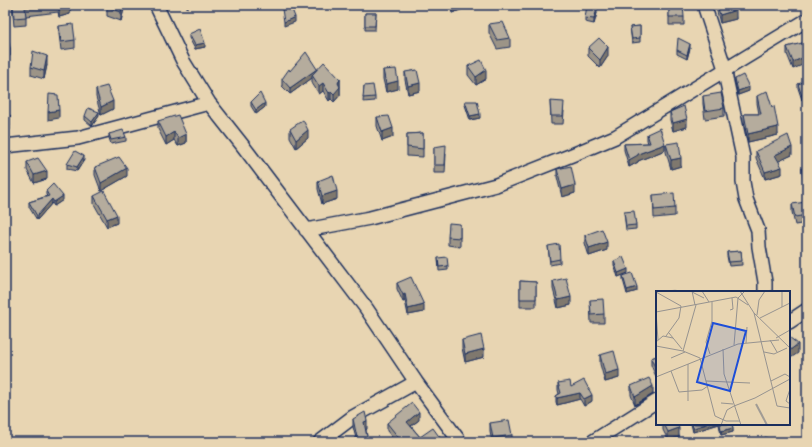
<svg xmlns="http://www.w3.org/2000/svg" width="812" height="447" viewBox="0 0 812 447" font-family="'Comic Neue',sans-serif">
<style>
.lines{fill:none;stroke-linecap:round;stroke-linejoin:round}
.street-casing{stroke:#1b2f5e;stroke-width:16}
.street{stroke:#e8d5b2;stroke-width:13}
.wall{fill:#9c9487;stroke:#1b2f5e}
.shaded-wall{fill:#7f786e;stroke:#1b2f5e}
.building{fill:#b5ac9d;stroke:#1b2f5e}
.inset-river{fill:none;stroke:#a19c95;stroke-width:2}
.inset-road{fill:none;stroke:#969390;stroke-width:1}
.view{fill:#1d4ed8;fill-opacity:0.15;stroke:#1d4ed8;stroke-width:2}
.inset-edge{fill:none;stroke:#1b2f5e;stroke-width:2}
</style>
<rect width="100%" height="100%" fill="#e8d5b2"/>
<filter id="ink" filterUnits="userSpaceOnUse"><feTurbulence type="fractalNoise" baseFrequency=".025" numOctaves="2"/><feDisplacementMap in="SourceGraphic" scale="8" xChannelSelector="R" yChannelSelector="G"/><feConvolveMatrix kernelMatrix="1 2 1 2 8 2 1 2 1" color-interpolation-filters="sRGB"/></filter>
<g filter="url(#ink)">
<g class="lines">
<defs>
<path id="street" d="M156 5 183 61 209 103 243 146 366 308 416 382 460 442
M704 5 725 69 726 78 743 157V182L746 199 758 230 759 247 765 282V292
M5 146 78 138 209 103
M306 230 370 218 496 185 572 155 615 137 807 20
M789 322 807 310
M320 442 353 417 416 382
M592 442 657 401"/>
</defs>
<use href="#street" class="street-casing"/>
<use href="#street" class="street"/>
</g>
<path class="wall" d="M12 5H70V14L59 17 58 12 26 16V25L14 26Z
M124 5V9L121 21 107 16V7Z
M450 5H463V9L452 13Z
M716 5H734L736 19 720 23 716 8Z
M669 6 684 17V25H669Z
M365 13H376L375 30H365Z
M597 13 594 24 585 22V18Z
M489 24 510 38V47L497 49 489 33Z
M59 26 75 40V48L61 50 59 34Z
M640 26V42L632 43 630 27Z
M189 34 205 47 195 49 189 38Z
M807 42 793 69 787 54V47Z
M588 48 608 56 600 68 588 56Z
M690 48 687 59 677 54V50Z
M47 65 44 79 31 75V67Z
M468 66 486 79 476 85 468 75Z
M317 70 340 79V95L334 102 331 99 329 101 323 91 319 94 312 83V78L290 94 282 86V79L290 71Z
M383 70 398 89 386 92 383 79Z
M405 72 420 91 408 94 405 80Z
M735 79 749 91 738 95 735 83Z
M807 83V98L802 100 798 88V84Z
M364 86 375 97V101L363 102Z
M96 89 113 109 101 115 96 97Z
M703 96 724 108V116L705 119 703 104Z
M757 96 772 107 778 135 748 142 744 122V114H759L757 103Z
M465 101 480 118 470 120 465 105Z
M550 101 564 111 563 124H551Z
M251 102 265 107 256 114 251 106Z
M670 112 687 127 673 131 670 120Z
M10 115V130H5V116Z
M85 116H99L92 126 85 120Z
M377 117 393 137 382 141 377 126Z
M158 121 186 134V143L178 146 174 140 166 145 158 129Z
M290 129 308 138 296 148 290 137Z
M423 133V157L407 156V134Z
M109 134 126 137V141L111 144 109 138Z
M647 134 665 150 638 161V162L629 167 624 150V144L648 143 647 140Z
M666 144 681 166 671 169 666 152Z
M434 147 446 154 445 173H434Z
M756 151 792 155 778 161 782 174 765 179 756 158Z
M84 160 77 171 67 169V164Z
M27 162 47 179 34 183 27 170Z
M95 167 127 176 101 191 95 175Z
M807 167 804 184 802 172V168Z
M557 169 575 193 562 197 557 177Z
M318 181 337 199 322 204 318 189Z
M46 191 63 200 54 206 52 203 37 220 29 207V202L47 196 46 195Z
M653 195 675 208V216L654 218Z
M94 196 117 223 107 227 94 204Z
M792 204 807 210V223L795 225 792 212Z
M624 212 636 225V229L626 230Z
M460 224V247L448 245V237Z
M585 235 607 250 589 256 585 243Z
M548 246 560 259V263L550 265Z
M741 251 742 265 729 266 727 256V252Z
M438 258 448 266V270L439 271Z
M614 261 628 273 618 277 614 265Z
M623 276 637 291 627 294 623 280Z
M520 281 536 282V307H520Z
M553 281 571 305 558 308 553 289Z
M397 283 424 312 408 315 405 301 403 302 397 289Z
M590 300 604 314V323H591Z
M462 340 484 357 465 362 462 348Z
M600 355 619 378 605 382 600 364Z
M657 356V379L651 365V358Z
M558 383 571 387 592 401 584 406 580 399 557 405 556 402V396L559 394 558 390Z
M631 386 653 394 635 405 631 395Z
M353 419 367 429 366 430 368 442H357L353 427Z
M419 420 411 426 420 437 443 442H396L387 431V423Z
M490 423 512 435V442H492L490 432Z
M663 424H677L679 437 668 440 663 430Z
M691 424H732L733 432 721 435 719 424 693 432Z"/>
<path class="shaded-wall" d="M123 5H124V9L121 21V12Z
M187 5H192L187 8Z
M462 5H463V9L452 13V8Z
M70 6V14L59 17V9Z
M597 9V13L594 24V19Z
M736 10V19L720 23V15Z
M295 17V22L284 26V22Z
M205 43V47L195 49V45Z
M690 44V48L687 59V55Z
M608 47V56L600 68V60Z
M10 48V56L5 57V49Z
M47 56V65L44 79V71Z
M807 56V63L793 69V62Z
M317 69V75H312V78L290 94V88Z
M486 70V79L476 85V77Z
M340 79V95L334 102V94L338 83Z
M398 81V89L386 92V84Z
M323 83V91L319 94V86Z
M420 83V91L408 94V86Z
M749 87V91L738 95V91Z
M331 91V99L329 101V93Z
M807 94V98L802 100V96Z
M113 101V109L101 115V107Z
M265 103V107L256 114V110Z
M59 110V118L48 120V112Z
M99 112V116L92 126V122Z
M480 114V118L470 120V116Z
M687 119V127L673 131V123Z
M778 127V135L748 142V134Z
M393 128V137L382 141V132Z
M308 130V138L296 148V140Z
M174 132V140L166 145V137Z
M186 134V143L178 146V138Z
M665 144V150L638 161V162L629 167V160L638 154Z
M792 147V155L775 163V155Z
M84 156V160L77 171V167Z
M681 158V166L671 169V160Z
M782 167V174L765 179V172Z
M127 168V176L101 191V183Z
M47 171V179L34 183V175Z
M804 179H807V183L804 184Z
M575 185V193L562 197V189Z
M337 191V199L322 204V196Z
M63 196V200L54 206V202Z
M52 199V203L37 220V216Z
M117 215V223L107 227V219Z
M607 242V250L589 256V248Z
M628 269V273L618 277V273Z
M637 287V291L627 294V290Z
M405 294V301L403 302V295Z
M571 297V305L558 308V300Z
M424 305V312L408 315V309Z
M798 344V353L789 359V351Z
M484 349V357L465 362V354Z
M619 370V378L605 382V374Z
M653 386V394L635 405V397Z
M580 393V399L557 405V398Z
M592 395V401L584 406V399Z
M419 412V420L407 429V422Z
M367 421V429L364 430V422Z
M707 424H719L693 432V428Z
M679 428V437L668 440V432Z
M733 428V432L721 435V431Z"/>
<path class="building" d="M13 5H50L25 8 26 17 14 18Z
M58 5H70V6L59 9Z
M107 5H123L121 12 107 7Z
M451 5H462L452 8Z
M587 5 597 9 594 19 585 18Z
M679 5H683L684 17H669V6Z
M717 5H734L736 10 720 15Z
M291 7 295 17 284 22 282 9Z
M365 13H376L375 26H365Z
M503 22 510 38 497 40 489 24Z
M73 24 75 40 61 42 59 26Z
M640 26V38L632 39 630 27Z
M200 29 205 43 195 45 189 34Z
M7 34 10 48 5 49V35Z
M599 38 608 47 600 60 588 48Z
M678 38 690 44 687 55 677 50Z
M806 42H807V56L793 62 787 47Z
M33 51 47 56 44 71 31 67Z
M306 52 317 69 290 88 282 79 289 69 290 71Z
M481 60 486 70 476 77 468 66Z
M324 62 340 79 338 83 340 87 334 94 331 91 329 93 323 83 319 86 312 75Z
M396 69 398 81 386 84 383 70Z
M417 70 420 83 408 86 405 72Z
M743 75 749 87 738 91 735 79Z
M806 81 807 83V94L802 96 798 84Z
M373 85 375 97 363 98 364 86Z
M107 86 113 101 101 107 96 89Z
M767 91 772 107 774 106 778 127 748 134 744 114H761L757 96Z
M260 93 265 103 256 110 251 102Z
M721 93 724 108 705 111 703 96Z
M49 94 58 95 59 110 48 112Z
M465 101H477L480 114 470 116Z
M550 101 564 102 563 116H551Z
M684 106 687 119 673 123 670 112Z
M88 108 99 112 92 122 85 116Z
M10 115V126H5V116Z
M178 115 186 134 178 138 174 132 166 137 158 121Z
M389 116 393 128 382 132 377 117Z
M303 120 308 130 296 140 290 129Z
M660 128 665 144 638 154V155L629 160 624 144 650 143 647 134Z
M123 130 126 137 111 140 109 134Z
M423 133V149L407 147V134Z
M788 135 792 147 775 155 782 167 765 172 756 151Z
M679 142 681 158 671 160 666 144Z
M446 145 445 165H434V147Z
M75 151 84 156 77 167 67 164Z
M119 157 127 168 101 183 95 167Z
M38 158 47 171 34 175 27 162Z
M571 166 575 185 562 189 557 169Z
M807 167V179H804L802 168Z
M333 175 337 191 322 196 318 181Z
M53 184 63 196 54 202 52 199 37 216 29 202 49 196 46 191Z
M104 191 117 215 107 219 94 196Z
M674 193 675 208 654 210 653 195Z
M806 202 807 210V215L795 217 792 204Z
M634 211 636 225 626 226 624 212Z
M449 223 460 224V238L448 237Z
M602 229 607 242 589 248 585 235Z
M559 244 560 259 550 261 548 246Z
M741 251 742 261 729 262 727 252Z
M447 257 448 266 439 267 438 258Z
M623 257 628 269 618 273 614 261Z
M632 273 637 287 627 290 623 276Z
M411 277 424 305 408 309 405 294 403 295 397 283Z
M566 278 571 297 558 300 553 281Z
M520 281 536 282V299H520Z
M674 291 675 292H664Z
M603 299 604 314 591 315 590 300Z
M481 335 484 349 465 354 462 340Z
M789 337 798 344 789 351Z
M614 351 619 370 605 374 600 355Z
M657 356V372L651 358Z
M649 378 653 386 635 397 631 386Z
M584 380 592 395 584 399 580 393 557 398 556 396 561 393 558 383 570 381 571 387Z
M412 403 419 412 407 422 420 437 433 428 443 442H402L387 423Z
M365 412 367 421 364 422 368 442H358L353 419Z
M509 420 512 435 493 438 490 423Z
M664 424H677L679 428 668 432Z
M692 424H707L693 428Z
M720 424H732L733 428 721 431Z
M766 437 770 442H758Z"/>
</g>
<g transform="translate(656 291)">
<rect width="134" height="134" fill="#e8d5b2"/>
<path class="inset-river" d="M100 113 111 134"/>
<path class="inset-road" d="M36 0 39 14M46 0 53 11M84 0 98 22 134 57M0 1 25 15 23 27 10 45M36 1 48 7M126 16V0M74 19 77 18 76 7M0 21 80 6 92 14M0 21 2 49M98 22 121 115 134 117M101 24 103 9 109 0M104 27 134 12M13 42 26 58M120 47 134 39M114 49 121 61M0 51 7 45 17 47M90 52 91 36M78 54 82 7 89 0M0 55 27 60 44 67M67 58 68 83 85 134M27 60 40 14M108 61 118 63 131 57M54 63 50 51 56 30V11M15 67 29 61M44 67 59 125 70 130H84M32 73V110M15 80 23 101 46 99 52 95M0 86 82 53 123 49M50 90 94 92M115 90 129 83 134 86M134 98 130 110 134 113M65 112 77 113M78 115 99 107 134 88M65 134 71 119 78 115"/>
<path class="view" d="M57 32 90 40 74 100 41 91Z"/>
<rect width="134" height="134" class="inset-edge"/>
</g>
<rect width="812" height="447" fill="none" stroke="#e8d5b2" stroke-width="20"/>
<rect x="10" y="10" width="792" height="427" fill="none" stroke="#1b2f5e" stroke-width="1.5" filter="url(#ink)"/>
</svg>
